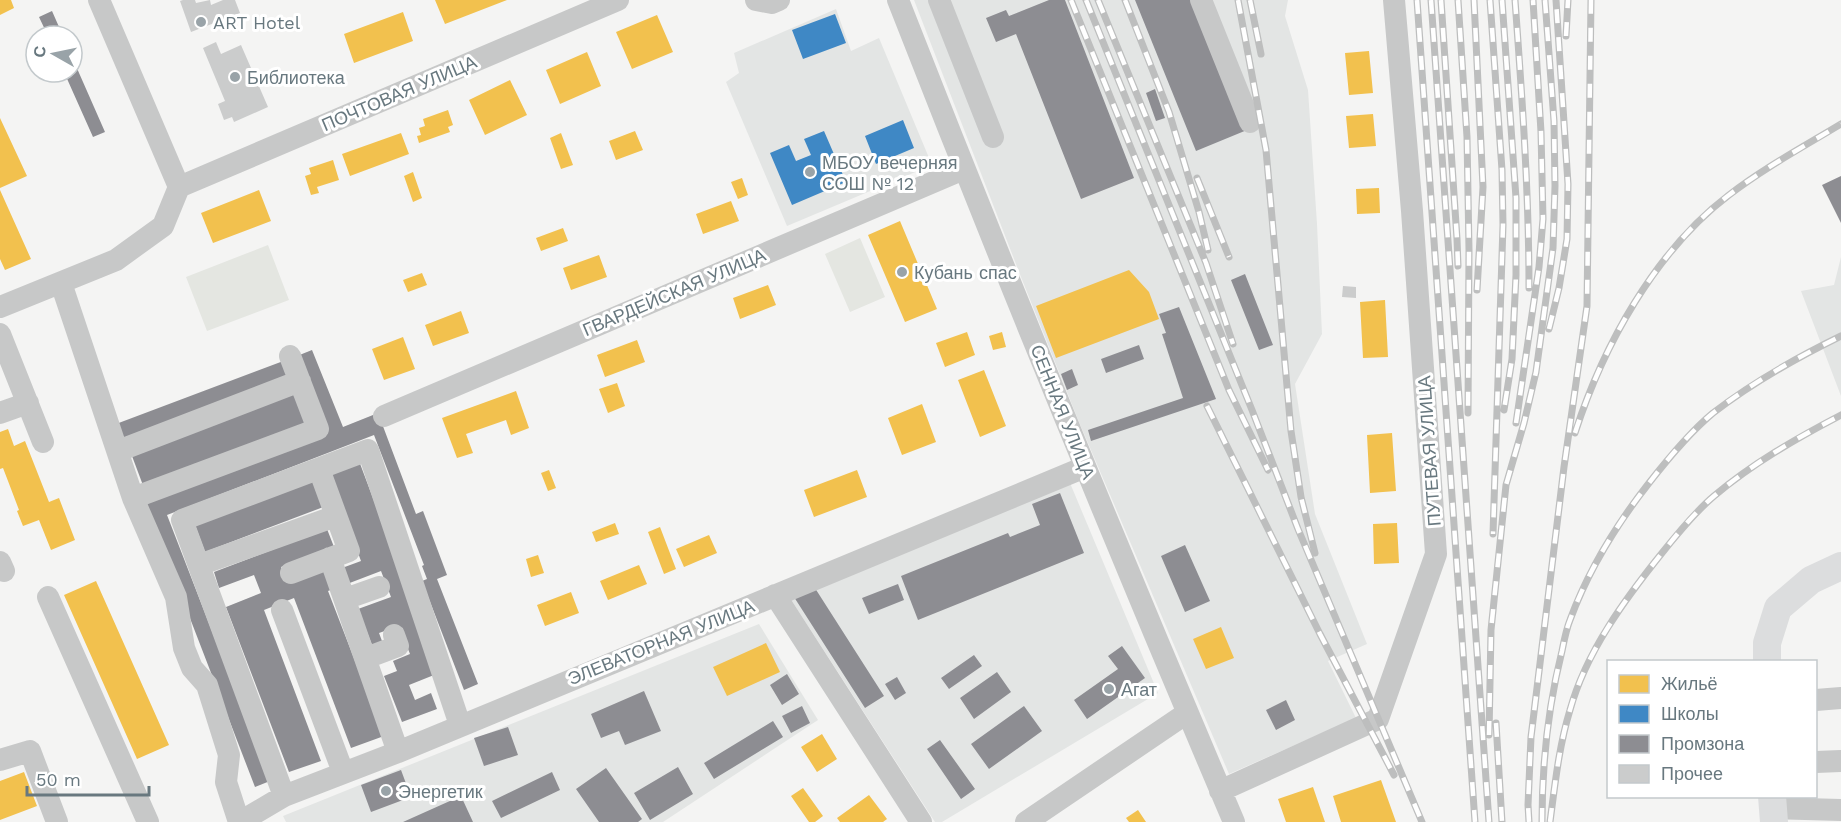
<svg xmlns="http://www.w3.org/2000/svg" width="1841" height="822" viewBox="0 0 1841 822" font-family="'Work Sans',sans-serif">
  <rect width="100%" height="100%" fill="#f4f4f3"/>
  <!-- built -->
  <path fill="#e3e5e4" d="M914 0H1288L1285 16 1308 90 1317 224 1322 334 1295 384 1315 514 1367 644 1328 661 1356 718 1229 774 1079 422 1021 277Z
    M836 9 851 51 879 38 932 165 787 226 726 82 739 73 734 53Z
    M1841 257V396L1801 291 1834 285Z
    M1070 483 1158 693 942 822H935L788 595Z
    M759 624 818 720 663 822H286L283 816Z"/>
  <!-- green -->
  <path fill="#e4e6e1" d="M860 238 885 297 850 312 825 254Z
    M268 245 289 300 207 331 186 277Z"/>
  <!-- homes -->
  <path fill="#f2c14e" d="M0 0H11L14 8 0 15Z
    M435 0H507L445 24Z
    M403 12 413 41 354 63 344 34Z
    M657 15 673 52 632 69 616 32Z
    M1369 51 1373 93 1349 95 1345 53Z
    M587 52 601 86 560 104 546 70Z
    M510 80 527 115 485 135 469 100Z
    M448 110 453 125 448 127 450 132 419 143 417 136 421 135 419 128 425 126 423 119Z
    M1373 114 1376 146 1349 148 1346 116Z
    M0 118 27 176 0 188Z
    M635 131 643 150 616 160 609 141Z
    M401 133 409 154 350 176 342 154Z
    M561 133 573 165 561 169 550 138Z
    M333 160 339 180 317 187 319 193 311 195 305 176 311 174 309 168Z
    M413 172 422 198 413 202 404 176Z
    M742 178 748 195 738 199 731 182Z
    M1379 188 1380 213 1357 214 1356 189Z
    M0 190 31 259 5 270 0 259Z
    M259 190 271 221 213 243 201 213Z
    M731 201 739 221 703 234 696 214Z
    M900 221 937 309 905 322 868 235Z
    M563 228 568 241 541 251 536 238Z
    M599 255 607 277 571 290 563 268Z
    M1129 270 1149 292 1159 319 1056 358 1036 306Z
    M422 273 427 285 408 292 403 280Z
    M768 285 776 305 740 319 733 298Z
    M1385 300 1388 357 1363 358 1360 302Z
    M461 311 469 333 433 346 425 325Z
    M967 332 975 355 945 367 936 343Z
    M1002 332 1006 347 993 350 989 336Z
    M403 337 415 369 384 380 372 349Z
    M637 340 645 362 605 377 597 355Z
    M984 370 1006 426 980 437 958 380Z
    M617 383 625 406 608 413 599 389Z
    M516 391 529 428 511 435 506 420 466 434 473 453 457 458 442 418Z
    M922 404 936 442 902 455 888 418Z
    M8 429 14 446 25 441 49 502 59 498 75 540 51 550 39 520 23 526 17 511 19 510 8 481 3 468 0 469V432Z
    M1392 433 1396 491 1370 493 1367 435Z
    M549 470 556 488 548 491 541 473Z
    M857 470 867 497 814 517 804 490Z
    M615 523 619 534 596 542 592 532Z
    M1397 523 1399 563 1374 564 1373 524Z
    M660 527 676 569 664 574 648 532Z
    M709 535 717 553 684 567 676 549Z
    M538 555 544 573 531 577 526 559Z
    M639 565 647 584 608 600 600 581Z
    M96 581 169 745 137 759 64 595Z
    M571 592 579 613 545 626 537 605Z
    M1221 627 1234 658 1206 669 1193 639Z
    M766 643 780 672 727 696 713 667Z
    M822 734 837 759 817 772 801 747Z
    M24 772 37 806 0 820V781Z
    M1381 780 1396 822H1341L1333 796Z
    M1313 787 1325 822H1286L1278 799Z
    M803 788 823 816 815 822H809L791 796Z
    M869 795 887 819 883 822H840L837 818Z
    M1138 810 1146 822H1129L1126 818Z"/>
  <!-- schools -->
  <path fill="#3f88c5" d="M835 14 846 43 803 59 792 30Z
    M903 120 914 148 876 164 865 136Z
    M824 131 846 182 792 205 770 153 789 145 796 161 811 155 804 139Z"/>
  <!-- industry -->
  <path fill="#8d8d92" d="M1049 0H1065L1134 178 1081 199 1016 34 996 42 986 18 1006 10 1009 16Z
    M1135 0H1193L1247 130 1196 151Z
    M52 11 63 36H48L39 17Z
    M72 57 105 132 93 137 64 72H72Z
    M1155 89 1165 118 1156 121 1146 93Z
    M1841 176V223L1822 185Z
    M1245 274 1273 345 1259 350 1231 280Z
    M1179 307 1216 399 1091 441 1088 430 1183 398 1162 334 1166 333 1159 314Z
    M1139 345 1144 359 1106 373 1101 359Z
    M312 350 343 427 378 413 416 514 423 511 447 575 437 579 478 684 464 690 422 581 427 579 422 566 424 565 374 435 167 515 270 781 255 787 146 504 327 433 297 356Z
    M286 360 292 377 123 441 116 424Z
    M1072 369 1078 385 1067 390 1061 374Z
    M296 392 308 424 144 488 132 456Z
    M359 461 439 673 409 685 415 700 431 693 437 709 402 722 384 676 397 671 393 661 410 654 399 626 379 633 382 641 372 645 358 609 391 597 381 571 347 584 342 568 361 561 329 473Z
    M316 479 326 506 205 552 195 525Z
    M1060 493 1084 553 918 620 901 576 1008 533 1010 537 1040 525 1032 504Z
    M327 529 334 547 281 567 287 583 325 568 333 589 328 591 384 736 351 748 294 598 264 610 321 761 289 772 226 607 261 593 254 575 219 588 214 572Z
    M1185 545 1210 601 1185 612 1161 556Z
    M898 584 904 600 869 614 862 598Z
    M813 585 884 696 865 708 794 597Z
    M1122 646 1145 678 1087 719 1074 700 1118 669 1108 656Z
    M974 655 982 666 949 689 941 678Z
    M997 672 1011 692 974 719 960 698Z
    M787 674 799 694 782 705 770 685Z
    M897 677 906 693 895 700 885 684Z
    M644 691 661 731 625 745 619 731 601 738 591 714Z
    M1286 700 1295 720 1276 730 1266 710Z
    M802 706 810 723 791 733 782 716Z
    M1024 706 1042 731 989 769 971 744Z
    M773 721 783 737 714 779 704 763Z
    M508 727 518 755 484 766 474 738Z
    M940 740 975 789 961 799 927 749Z
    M678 767 693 794 650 820 634 793Z
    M606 768 642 819 638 822H599L576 789Z
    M401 770 411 797 371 812 361 785Z
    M552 772 560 790 501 818 492 801Z
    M461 796 473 822H403Z"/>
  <!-- building -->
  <path fill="#cbcccc" d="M183 0H195L196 3 210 0 211 5 223 0H235L240 13 191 32 180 1Z
    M216 42 221 54 241 45 268 107 234 122 232 117 224 120 218 104 225 101 203 48Z
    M1343 286 1356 287V298L1342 297Z"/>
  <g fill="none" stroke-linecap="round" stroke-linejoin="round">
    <!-- minor -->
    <path stroke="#c7c8c8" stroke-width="22" d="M99 0 179 187
      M756 0 772 3 779 0
      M898 0C1006 276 1118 550 1234 822
      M939 0 993 137
      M1201 0 1250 122
      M179 187 618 0
      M61 283 133 498 318 429 290 356
      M0 307 116 260 163 226 179 187
      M0 334 43 442
      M0 413 28 403
      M384 416 964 169
      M118 451 300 381
      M133 498 176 597 184 648 192 668 207 685 229 755 226 782 239 822
      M330 558 398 752
      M0 562 4 571
      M199 565 336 516
      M291 573 349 551 319 469
      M775 595 921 822
      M48 597 148 822
      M345 599 379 587
      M282 610 343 772
      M366 658 398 646 394 635
      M1816 700 1841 698
      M0 760 30 751 57 822
      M1816 762 1841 761
      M1220 791 1378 719 1436 554 1412 211 1394 0
      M284 796 182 520 368 450 460 725
      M1773 808 1841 810
      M240 822 284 796 398 752 1085 467
      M1026 822 1187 713"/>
    <!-- major -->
    <path stroke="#dcddde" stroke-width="28" d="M1767 662V643L1778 608 1811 580 1841 566
      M1772 796 1774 822"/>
    <!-- rail casing -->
    <g stroke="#bdbebe" stroke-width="7">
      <path id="rail" d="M1071 0 1229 390 1268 470
        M1086 0 1252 410 1298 529 1422 822
        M1098 0 1206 263 1233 344
        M1125 0 1169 112 1199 212 1208 250
        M1238 0 1266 150 1291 431 1301 497 1315 553
        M1250 0 1261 54
        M1417 0 1475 822
        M1431 0 1489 822
        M1441 0 1457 239 1458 266
        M1458 0 1467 137 1469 250 1468 413
        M1474 0 1483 187 1477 290
        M1490 0 1502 170 1503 225 1493 534
        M1502 0 1516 198V275L1512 359 1504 410
        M1515 0C1522 96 1529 192 1529 288
        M1566 36 1568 0
        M1197 178 1229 257
        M1549 329 1559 288 1567 239 1568 184 1556 0
        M1207 406 1320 634 1394 775
        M1516 423 1539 267 1543 219 1541 132 1533 0
        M1575 433C1603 346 1655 251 1729 195 1764 168 1803 147 1841 124
        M1496 723 1502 822
        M1489 735 1491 630 1506 485 1524 423 1536 372 1553 248 1555 186 1554 121 1545 0
        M1529 822 1528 805 1531 737 1564 467 1587 306 1591 0
        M1542 822C1542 765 1548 707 1562 651 1564 641 1566 630 1570 620 1588 571 1616 525 1649 483 1667 460 1690 432 1713 413 1753 382 1796 358 1841 336
        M1550 822C1555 784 1559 746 1570 710 1586 652 1625 599 1662 553 1678 533 1695 512 1714 496 1753 463 1797 438 1841 415"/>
    </g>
    <!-- rail -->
    <use href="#rail" stroke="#fff" stroke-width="4.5" stroke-dasharray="14" stroke-linecap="butt"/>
  </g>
  <!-- markers -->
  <g fill="#99a3a8" stroke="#fff" stroke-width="2">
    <circle cx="201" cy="22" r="6"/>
    <circle cx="235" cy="77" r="6"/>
    <circle cx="810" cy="172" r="6"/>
    <circle cx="902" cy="272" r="6"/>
    <circle cx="1109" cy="689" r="6"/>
    <circle cx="386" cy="791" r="6"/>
  </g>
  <g text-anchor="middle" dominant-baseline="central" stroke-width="6" stroke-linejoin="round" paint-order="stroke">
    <!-- poi labels -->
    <g font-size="18" fill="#68787f" stroke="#fff" text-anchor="start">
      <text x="213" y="22">ART Hotel</text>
      <text x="247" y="77">Библиотека</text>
      <text x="822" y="162">МБОУ вечерняя<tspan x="822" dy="21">СОШ № 12</tspan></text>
      <text x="914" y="272">Кубань спас</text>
      <text x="1121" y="689">Агат</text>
      <text x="398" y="791">Энергетик</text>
    </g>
    <!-- street labels -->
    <g font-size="18" fill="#68787f" stroke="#fff">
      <text transform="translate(399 93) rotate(-23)">ПОЧТОВАЯ УЛИЦА</text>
      <text transform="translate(674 292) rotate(-23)">ГВАРДЕЙСКАЯ УЛИЦА</text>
      <text transform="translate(1063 412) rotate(68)">СЕННАЯ УЛИЦА</text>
      <text transform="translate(1429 451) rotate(-94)">ПУТЕВАЯ УЛИЦА</text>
      <text transform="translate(661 642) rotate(-22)">ЭЛЕВАТОРНАЯ УЛИЦА</text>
    </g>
  </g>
  <!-- legend -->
  <rect x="1607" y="660" width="210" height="138" fill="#ffffff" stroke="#c3c9cc" stroke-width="1.5"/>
  <rect x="1619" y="675" width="30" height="18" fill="#f2c14e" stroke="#c3c9cc" stroke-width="1.5"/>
  <text x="1661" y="690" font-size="18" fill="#68787f">Жильё</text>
  <rect x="1619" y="705" width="30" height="18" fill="#3f88c5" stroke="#c3c9cc" stroke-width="1.5"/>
  <text x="1661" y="720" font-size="18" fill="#68787f">Школы</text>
  <rect x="1619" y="735" width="30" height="18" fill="#8d8d92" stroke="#c3c9cc" stroke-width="1.5"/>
  <text x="1661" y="750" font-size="18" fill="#68787f">Промзона</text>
  <rect x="1619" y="765" width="30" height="18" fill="#cbcccc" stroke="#c3c9cc" stroke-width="1.5"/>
  <text x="1661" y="780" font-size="18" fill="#68787f">Прочее</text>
  <!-- north arrow -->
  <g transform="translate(54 54) rotate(279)"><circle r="28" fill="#ffffff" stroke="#c3c9cc" stroke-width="1.5"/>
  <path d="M0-4.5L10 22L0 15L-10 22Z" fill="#99a3a8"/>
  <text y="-9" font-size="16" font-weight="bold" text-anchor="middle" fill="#68787f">С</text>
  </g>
  <!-- scale -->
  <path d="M27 786v9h122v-9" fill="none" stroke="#68787f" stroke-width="3"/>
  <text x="36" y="786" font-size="18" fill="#68787f" stroke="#ffffff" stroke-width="4.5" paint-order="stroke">50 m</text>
</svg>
